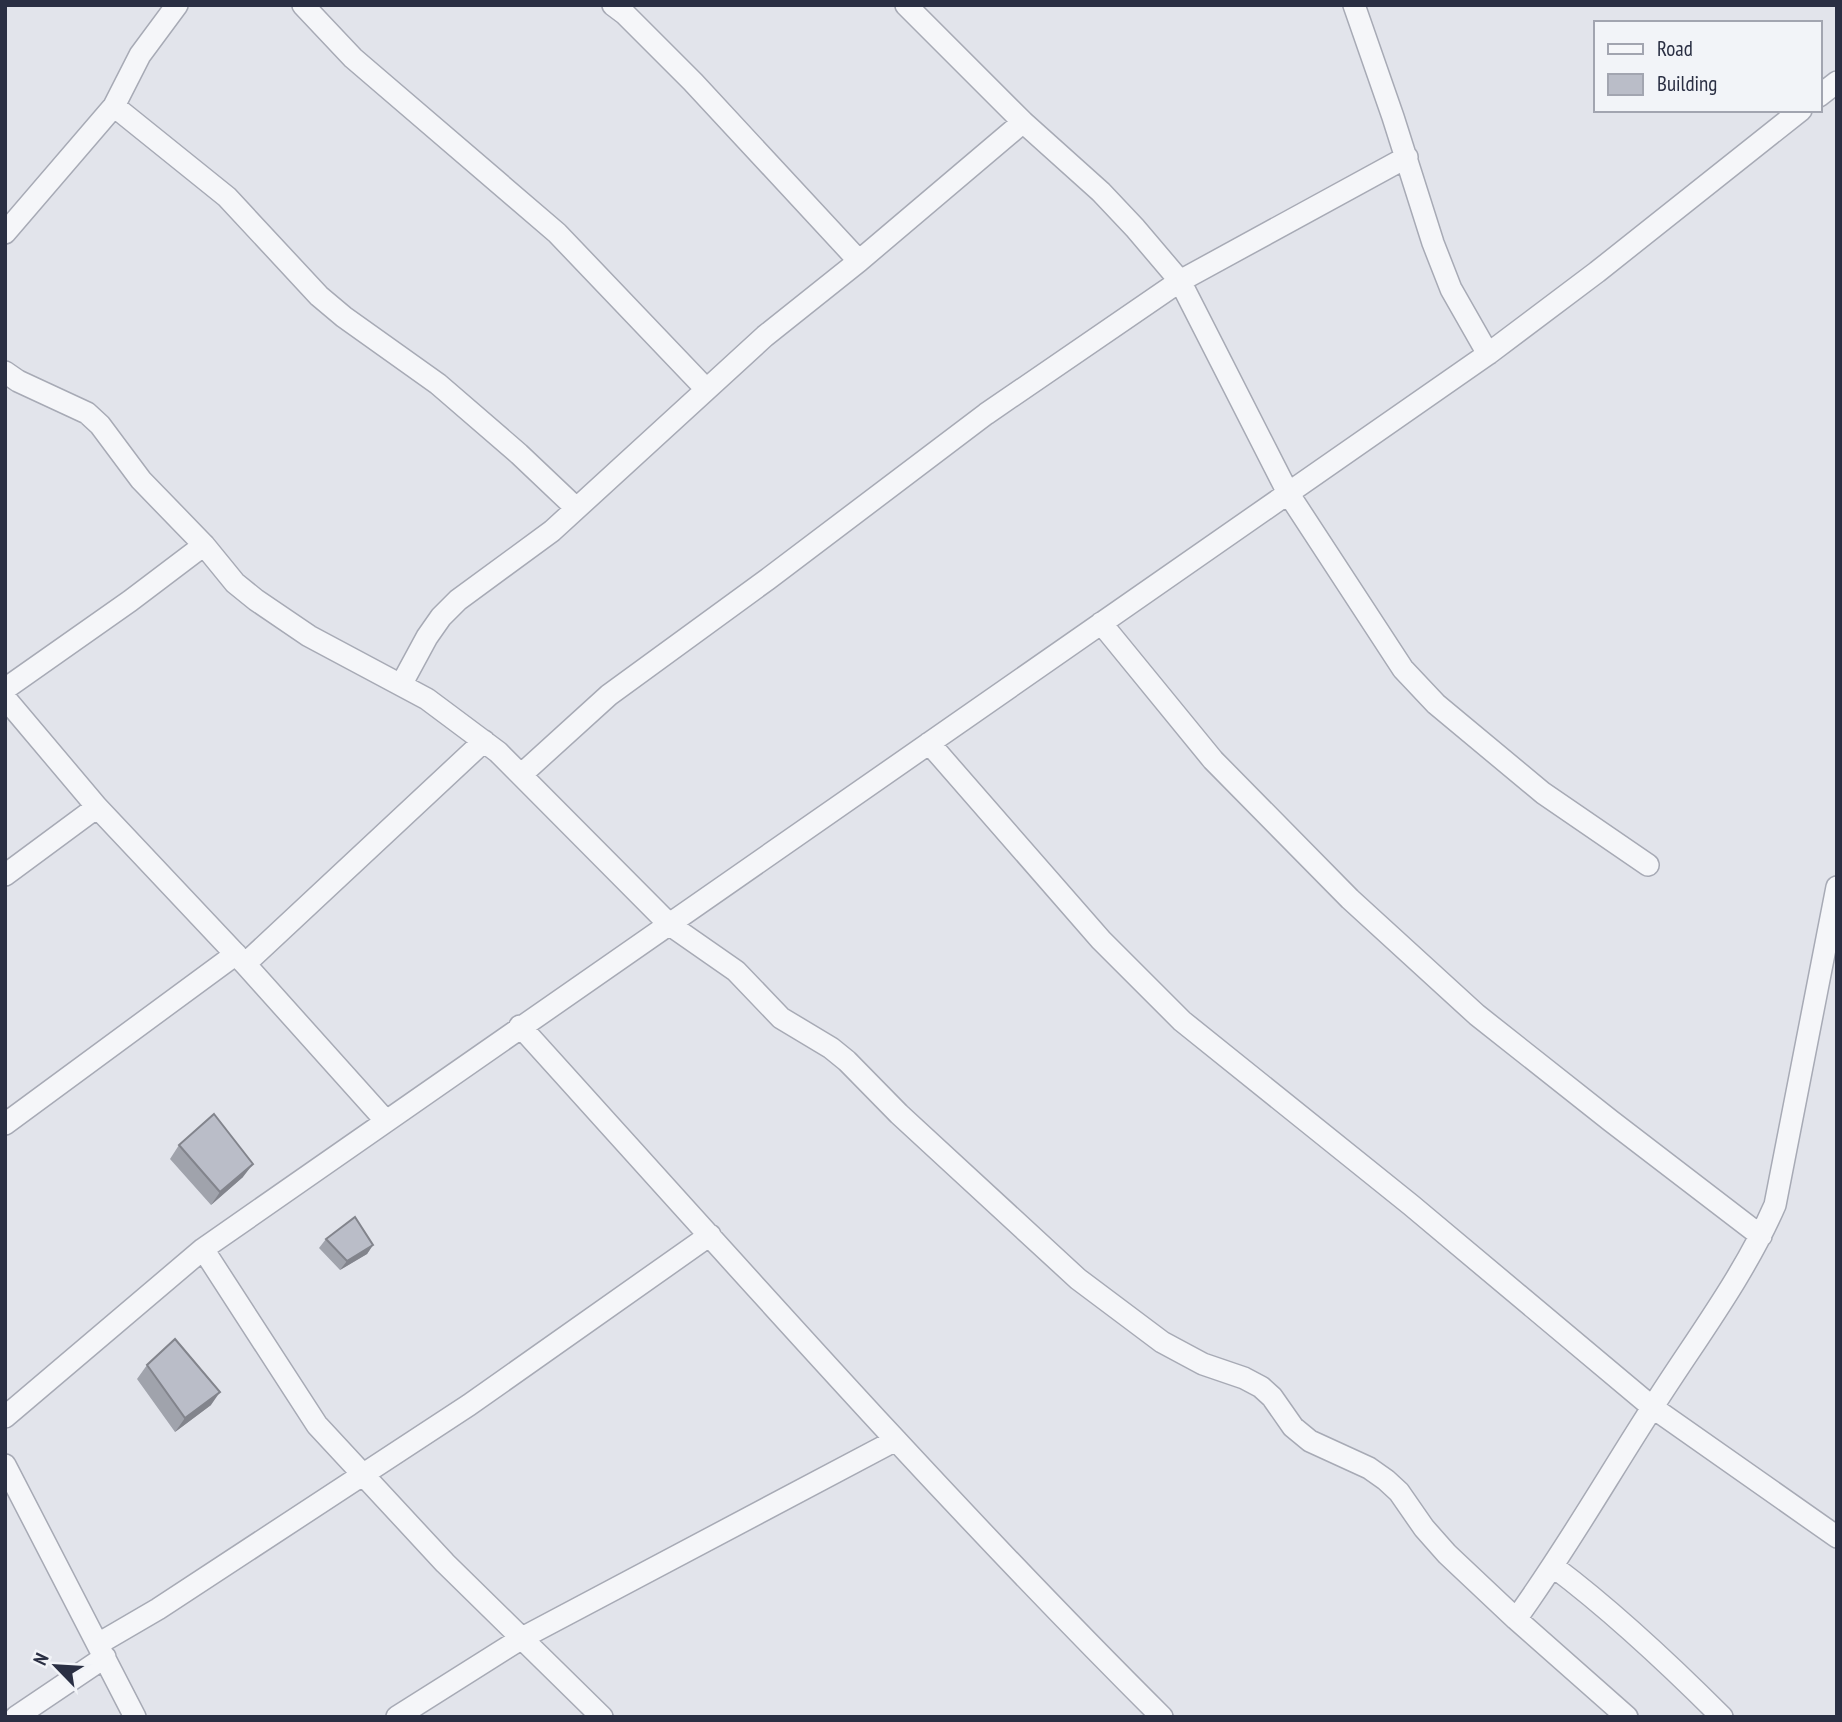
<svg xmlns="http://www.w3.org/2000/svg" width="1842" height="1722" viewBox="0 0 1842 1722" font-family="'PT Sans Narrow',sans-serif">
  <rect width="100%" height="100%" fill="#e2e4eb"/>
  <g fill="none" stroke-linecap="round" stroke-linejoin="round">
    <!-- minor casing -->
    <g stroke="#a7aab5" stroke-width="24">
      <path id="minor" d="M303 5 353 58 557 233 706 389
        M613 5 625 14 693 82 859 261
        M906 5 1023 122 1101 192 1135 228 1180 281 1288 493 1403 669 1436 704 1543 793 1648 865
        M1354 5 1393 117 1433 243 1451 289 1488 354
        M1819 96 1837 82
        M114 106 227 197 319 296 344 317 438 384 519 454 576 508
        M5 233 114 106 140 55 177 5
        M5 372 18 381 87 413 100 425 141 480 204 545 235 583 256 600 309 636 427 699 498 752 670 925 736 971 781 1018 831 1048 847 1061 899 1114 1078 1279 1162 1342 1203 1364 1244 1378 1261 1387 1272 1397 1293 1427 1310 1441 1369 1468 1386 1480 1399 1492 1424 1528 1447 1554 1516 1619 1627 1717
        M1101 623 1213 760 1350 899 1477 1015 1611 1121 1761 1236
        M401 685 427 637 441 617 458 600 552 531 765 336 859 261 1023 122
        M5 689 130 601 204 545
        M5 698 97 807 245 964 385 1120
        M929 743 1101 940 1182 1021 1411 1205 1652 1407 1837 1537
        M522 774 609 695 768 579 986 414 1180 281 1407 157
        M5 875 97 807
        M245 964 484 741
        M520 1026C731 1259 939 1495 1162 1717
        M5 1124 236 954
        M203 1249 317 1425 445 1563 602 1717
        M5 1417 203 1249 1488 354 1597 272 1801 110
        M5 1465 135 1717
        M1554 1567C1614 1612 1669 1664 1722 1717
        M1516 1619C1566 1550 1608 1476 1654 1405 1696 1339 1744 1276 1775 1205L1837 887
        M98 1644 158 1609 469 1405 710 1235
        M16 1717 105 1657
        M397 1717 522 1638 896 1440"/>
    </g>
    <!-- minor -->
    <use href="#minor" stroke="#f5f6f9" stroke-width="21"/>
  </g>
  <!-- wall -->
  <path fill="#a0a3ac" d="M179 1145 243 1177 211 1205 170 1159Z
    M326 1239 373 1245 367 1254 340 1270 319 1248Z
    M147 1365 211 1405 175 1432 137 1379Z"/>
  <!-- shaded-wall -->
  <path fill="#82848c" d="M253 1164 243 1177 211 1205 220 1192Z
    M373 1245 367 1254 340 1270 347 1261Z
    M220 1392 211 1405 175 1432 185 1418Z"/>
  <!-- building -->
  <path fill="#babdc8" stroke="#82848c" stroke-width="2" d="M214 1114 253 1164 220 1192 179 1145Z
    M355 1217 373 1245 347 1261 326 1239Z
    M175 1339 220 1392 185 1418 147 1365Z"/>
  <!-- border -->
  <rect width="1842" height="1722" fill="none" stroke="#2a2f43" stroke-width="14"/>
  <!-- legend -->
  <rect x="1594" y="21" width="228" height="91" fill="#f2f4f8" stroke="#a2a5b0" stroke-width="2"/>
  <rect x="1608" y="44" width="35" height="10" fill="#f5f6f9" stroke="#a2a5b0" stroke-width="2"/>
  <text x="1657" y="56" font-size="21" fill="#2a2f43">Road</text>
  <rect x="1608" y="74" width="35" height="21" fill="#babdc8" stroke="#a2a5b0" stroke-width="2"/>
  <text x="1657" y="91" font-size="21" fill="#2a2f43">Building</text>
  <!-- north arrow -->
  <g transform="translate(56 1666) rotate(295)" stroke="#f2f4f8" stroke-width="5" paint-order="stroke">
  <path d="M0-5L12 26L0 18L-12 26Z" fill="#2a2f43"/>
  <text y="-10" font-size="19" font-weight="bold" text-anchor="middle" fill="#2a2f43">N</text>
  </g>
</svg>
